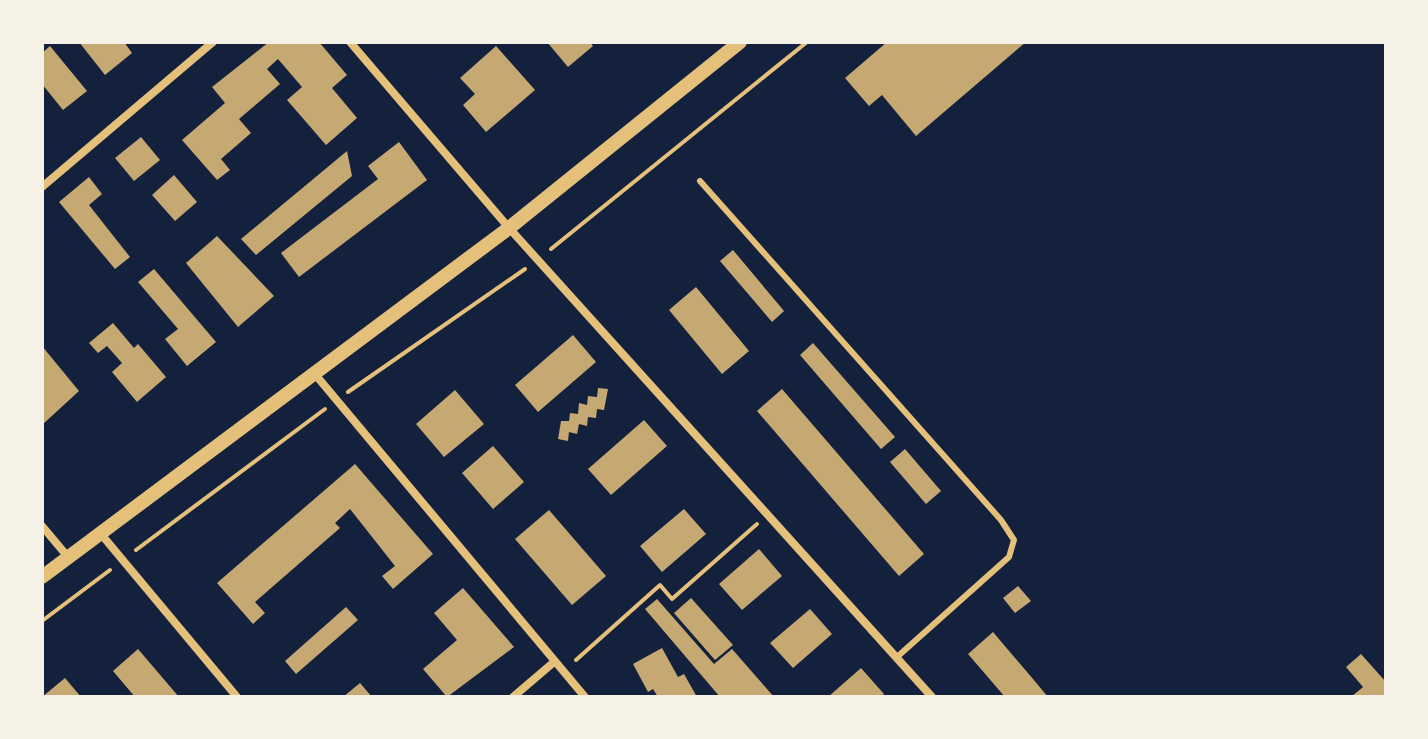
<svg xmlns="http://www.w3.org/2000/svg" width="1428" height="739" viewBox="0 0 1428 739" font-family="'Playfair Display',serif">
  <rect width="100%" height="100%" fill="#14213d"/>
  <!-- building -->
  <path fill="#c6a872" d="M79 42H124L132 53 105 75Z
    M269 42H319L347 75 332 88 357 118 326 145 287 100 302 87 278 59 267 69 280 84 239 119 251 133 221 159 230 170 217 180 182 140 225 103 212 87Z
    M547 42H590L593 46 568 67Z
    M887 42H1026L916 136 882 95 869 106 845 78Z
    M50 46 87 91 63 110 42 84V53Z
    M496 46 535 90 486 132 463 105 475 94 460 78Z
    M141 137 160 160 134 181 115 158Z
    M399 142 427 180 299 277 281 253 378 179 368 166Z
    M347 151 352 176 256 255 241 239Z
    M174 175 197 202 175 221 152 195Z
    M89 177 102 194 89 205 130 257 115 269 59 202Z
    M217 236 274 296 238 327 186 263Z
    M733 250 784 311 772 322 720 261Z
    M154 269 216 342 187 366 165 339 178 329 138 282Z
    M696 287 749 351 722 374 669 310Z
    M113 323 134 348 138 344 166 377 137 402 112 372 122 363 107 346 98 353 89 343Z
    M573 335 596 362 538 412 515 385Z
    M813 343 895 437 881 449 800 355Z
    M42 346 79 391 42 425Z
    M598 388 608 389 604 410 597 409 596 418 588 417 587 426 579 424 577 434 569 432 568 441 558 439 561 421H569L570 413 578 414 579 403 587 405 588 396 597 397Z
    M782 389 924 554 899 576 757 411Z
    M455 390 484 424 444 457 416 424Z
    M644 420 667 446 611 495 588 469Z
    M493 446 524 482 493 509 462 473Z
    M905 449 941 491 926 504 890 462Z
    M355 464 433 554 393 589 382 576 395 566 350 509 335 523 340 528 255 602 265 613 253 624 217 583Z
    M684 509 706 534 662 572 640 546Z
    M549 510 606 576 572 605 515 539Z
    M759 549 782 576 742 610 719 584Z
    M1018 586 1031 601 1015 613 1003 598Z
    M463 588 514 647 447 697 423 669 457 640 434 613Z
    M691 598 733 645 715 660 674 613Z
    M657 599 714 664 732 649 774 697H720L645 609Z
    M346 607 358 620 296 674 285 661Z
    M810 609 832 634 793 668 770 643Z
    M993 632 1033 679 1048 697H1005L968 654Z
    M662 648 678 677 684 674 697 697H658L653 689 648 692 633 664Z
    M138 649 179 697H135L113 671Z
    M1361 654 1386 682V697H1351L1363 687 1346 667Z
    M861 668 884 694 880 697H828Z
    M65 678 81 697H42Z
    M360 683 372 697H343Z"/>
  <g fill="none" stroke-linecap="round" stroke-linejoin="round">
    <!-- path -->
    <path stroke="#e5c07b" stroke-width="4" d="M551 249 807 42
      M348 392 525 269
      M136 550 325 409
      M42 621 110 570
      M576 660 660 585 672 599 757 524"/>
    <!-- service -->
    <path stroke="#e5c07b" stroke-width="6" d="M700 181 1001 520 1014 540 1009 557 897 657"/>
    <!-- minor -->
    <path stroke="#e5c07b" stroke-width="8" d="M350 42 509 228 932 697
      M42 187 213 42
      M314 373 585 697
      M42 526 68 557
      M101 534 237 697
      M513 697 554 662"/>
    <!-- tertiary -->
    <path stroke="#e5c07b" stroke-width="14" d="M42 577 509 228 740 42"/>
  </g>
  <!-- border -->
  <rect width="1428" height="739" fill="none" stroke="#f6f1e7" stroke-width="88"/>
</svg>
